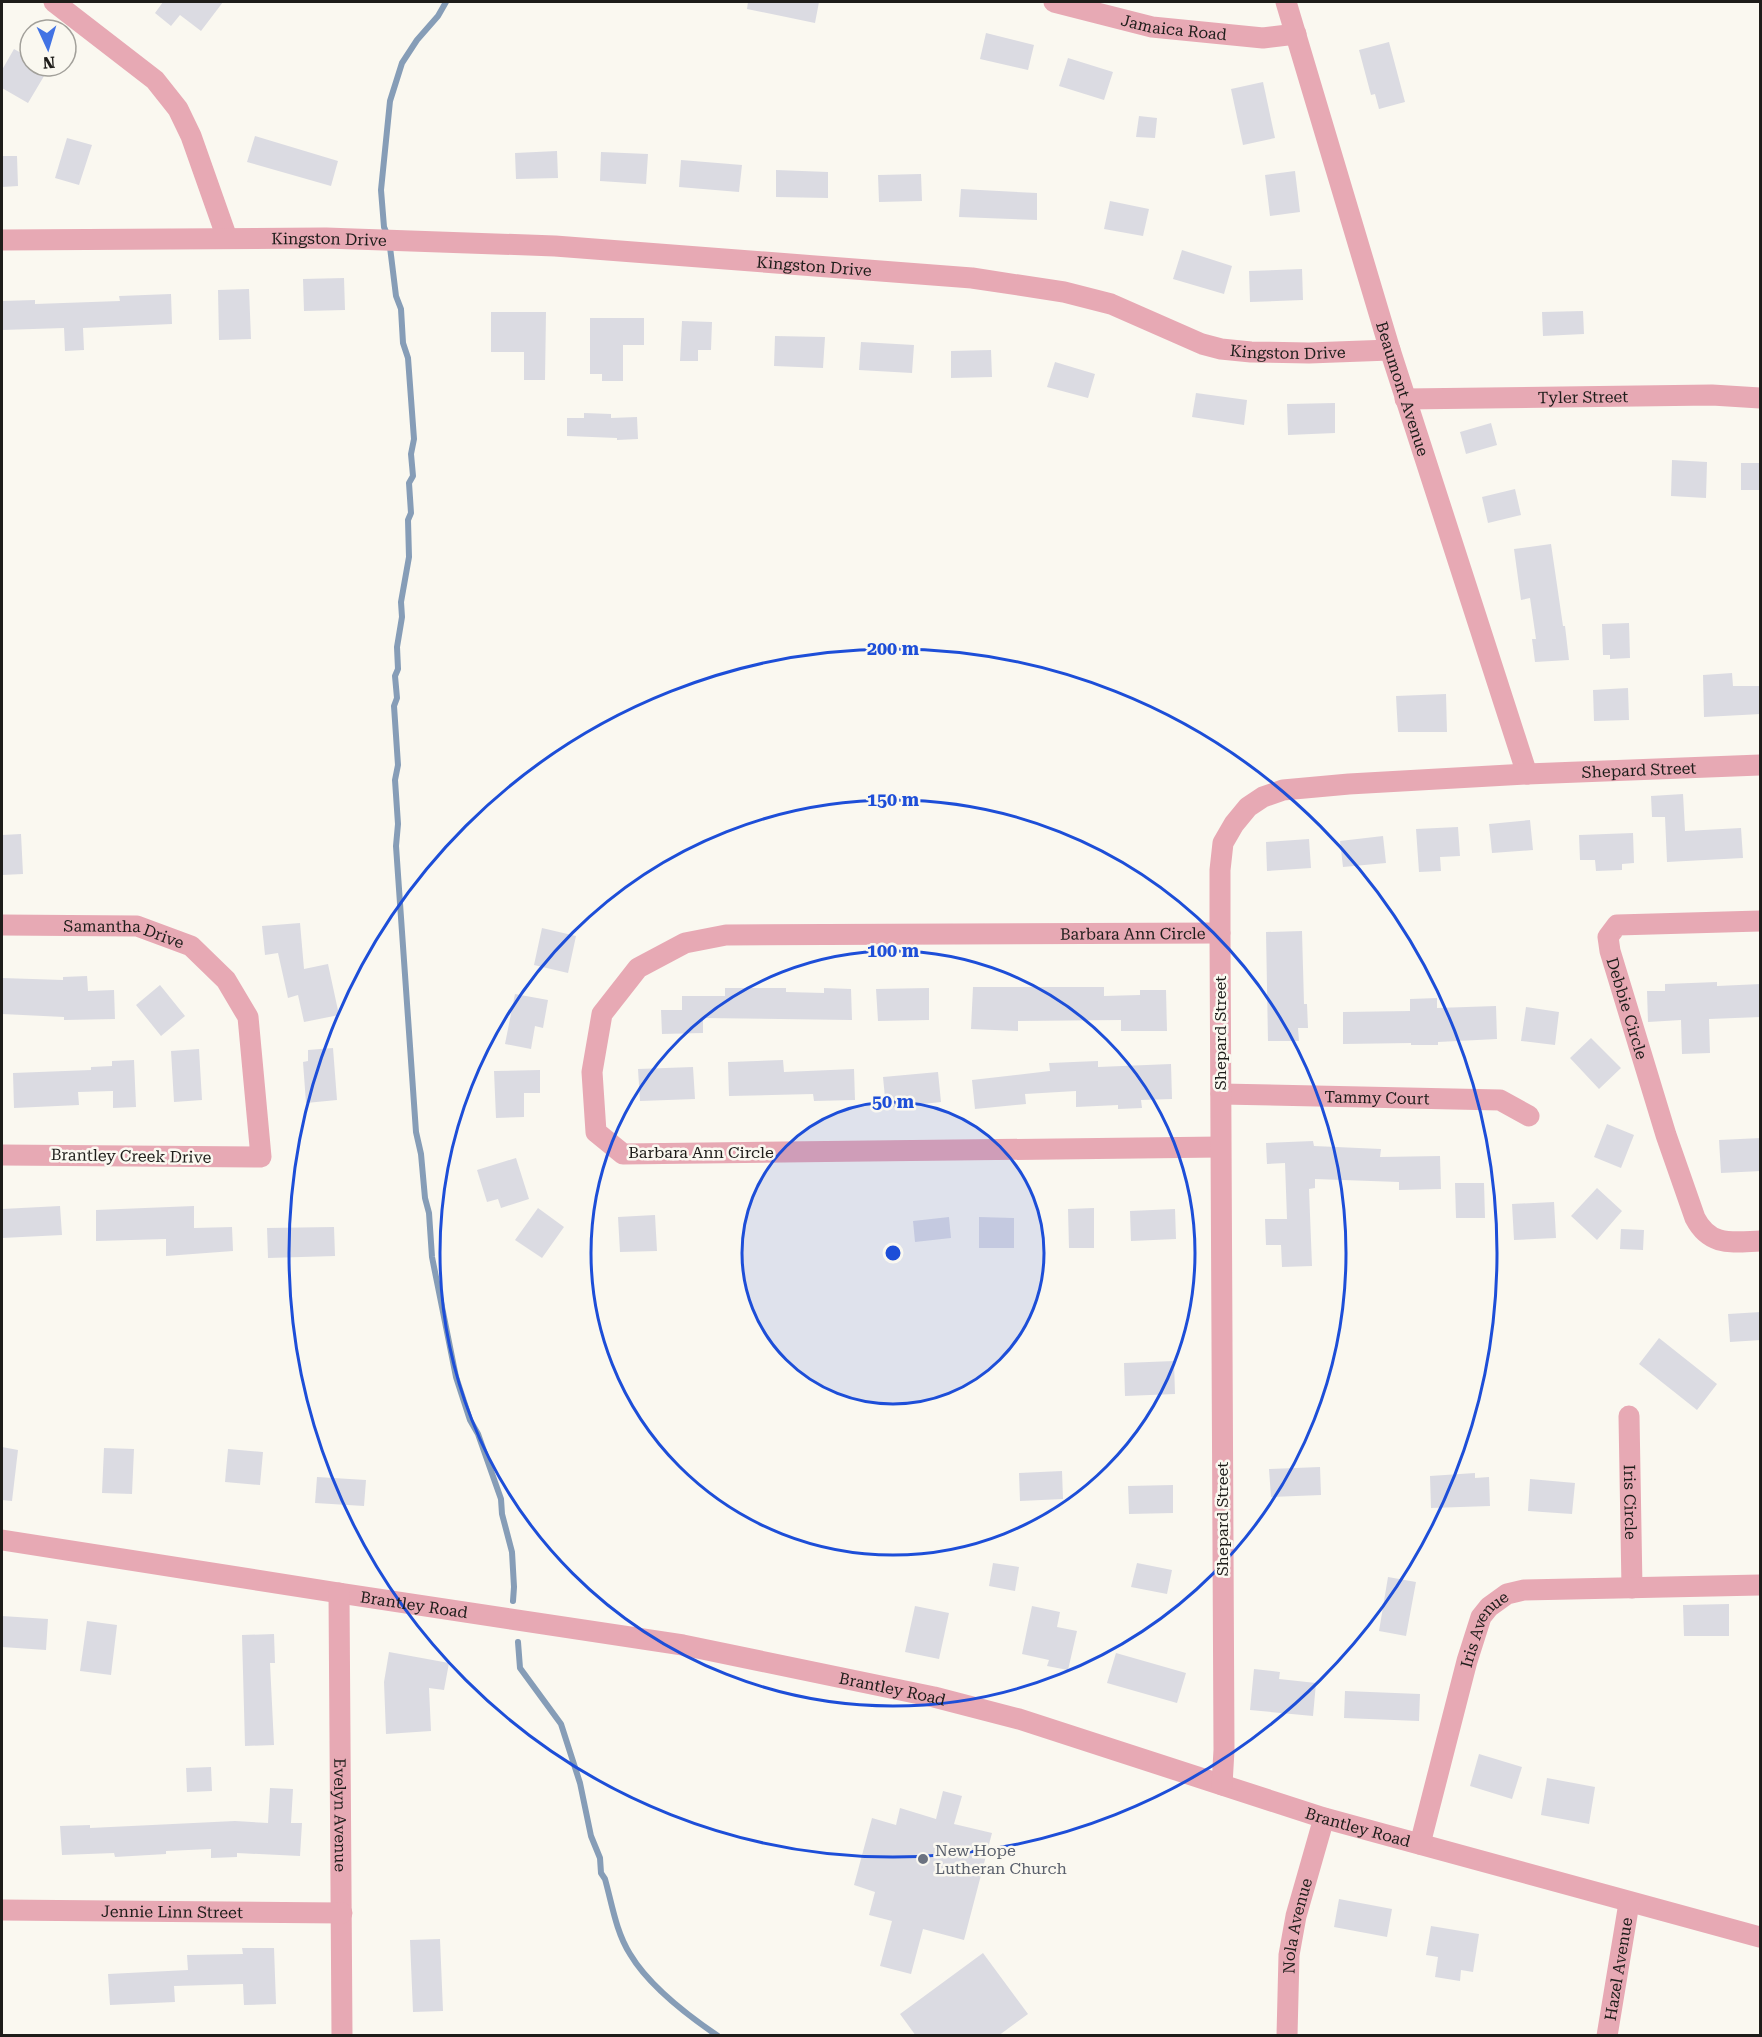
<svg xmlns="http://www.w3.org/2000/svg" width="1762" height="2037" viewBox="0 0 1762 2037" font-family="'Roboto Serif',serif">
  <rect width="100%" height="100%" fill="#faf8f0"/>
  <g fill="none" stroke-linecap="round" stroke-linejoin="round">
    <!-- stream -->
    <path stroke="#869db7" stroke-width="6" d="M446 2 438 16 417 40 402 63 390 101 381 190 384 227 389 239 396 296 401 309 403 343 408 358 414 439 411 454 413 476 409 483 411 513 408 520 409 557 401 602 402 617 397 647 398 669 395 676 397 698 394 706 398 765 395 780 398 824 396 846 416 1132 421 1154 425 1198 429 1213 432 1257 456 1377 470 1420 478 1434 501 1499 502 1514 512 1552 514 1587 513 1601
      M518 1642 520 1668 561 1724 580 1783 591 1836 600 1858 601 1873 605 1879C612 1904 616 1932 630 1954 649 1986 687 2015 718 2036"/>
  </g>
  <!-- building -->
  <path fill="#dbdbe2" d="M163 2H223L201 31 180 15 171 26 155 13Z
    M748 2H819L815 23 747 9Z
    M986 33 1034 45 1028 70 980 59Z
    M1389 42 1405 102 1379 109 1375 94 1371 95 1359 50Z
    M14 49 30 58V66H50L28 103 2 88V70Z
    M1068 58 1113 72 1104 100 1059 86Z
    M1263 82 1275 138 1243 145 1231 89Z
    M1139 116 1157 118 1155 138 1136 137Z
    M255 136 338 161 331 186 247 162Z
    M67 138 92 145 79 185 55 178Z
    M557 151 558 178 516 179 515 153Z
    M601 152 648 154 646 184 600 181Z
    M2 156H17L18 186 2 187Z
    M681 160 742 165 739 192 679 187Z
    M776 170 828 172V198L776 197Z
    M1295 171 1300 212 1270 216 1265 175Z
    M921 174 922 201 879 202 878 175Z
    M961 189 1037 193V220L959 217Z
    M1110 201 1149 209 1143 236 1104 229Z
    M1182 250 1232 266 1224 294 1173 279Z
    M1302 269 1303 300 1250 302 1249 271Z
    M344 278 345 310 304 311 303 279Z
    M249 289 251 339 219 340 218 290Z
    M171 294 172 324 83 328 84 350 65 351 64 328 2 330V301L35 300V304L120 301 119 296Z
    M1583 311 1584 334 1543 336 1542 312Z
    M491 312H546L545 380H524V352H491Z
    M590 318H644V345H623V381H602V374H590Z
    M682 321 712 322 711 350H698V361H680Z
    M775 336 825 337 823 368 774 366Z
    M861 342 914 345 912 373 859 370Z
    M991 350 992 377 951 378V351Z
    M1055 362 1095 374 1088 398 1047 387Z
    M1196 393 1247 400 1244 425 1192 417Z
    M1335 403V433L1288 435 1287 404Z
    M584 413 611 414V418L637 417 638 439 617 440V438L567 436V418H584Z
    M1491 423 1497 445 1466 454 1460 432Z
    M1672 460 1707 462 1706 498 1671 496Z
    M1741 463H1761V490H1741Z
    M1515 489 1521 515 1488 523 1482 497Z
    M1551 544 1563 626H1565L1569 660 1535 662 1532 639H1536L1530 598 1521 600 1514 549Z
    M1629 623 1630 658 1610 659V655H1603L1602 624Z
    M1732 673 1733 686H1761V714L1704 717 1703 675Z
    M1628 688 1629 720 1594 721 1593 690Z
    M1446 694 1447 732H1398L1396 696Z
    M1683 794 1685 831 1741 828 1743 858 1667 862 1665 817H1652L1651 796Z
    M1530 820 1533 850 1492 853 1489 824Z
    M1458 827 1460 856 1440 857 1441 871 1419 872 1416 829Z
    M1633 833 1634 863 1622 864V870L1596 871 1595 860H1580L1579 835Z
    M21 834 23 874 2 875V835Z
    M1383 836 1386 863 1343 867 1340 841Z
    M1309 839 1311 868 1267 871 1266 842Z
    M300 923 304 969 328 964 339 1015 304 1022 298 995 288 998 278 953 265 955 262 926Z
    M542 928 576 936 568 973 534 965Z
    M1302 931 1304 1004H1307L1308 1028H1298L1299 1041H1268L1266 932Z
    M87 976 88 991 114 990 115 1019 64 1020V1017L2 1014V978L63 980V977Z
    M1717 982V986L1761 984V1017L1709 1019 1710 1053 1682 1054 1681 1020 1648 1022 1647 991H1665V984Z
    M160 985 185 1016 161 1036 136 1005Z
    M973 987H1104V996L1140 995V990H1166L1167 1031H1121V1020L1018 1021V1031L971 1029Z
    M725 988H786V992L824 993V988L851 989 852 1020 703 1018V1033L662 1034 661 1010H682V996H725Z
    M929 988V1020L878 1021 876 989Z
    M515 994 548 1000 543 1028 535 1026 531 1049 505 1044Z
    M1437 998V1008L1496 1006 1497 1039 1438 1042V1045H1411V1043L1343 1044V1012L1410 1011V999Z
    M1526 1007 1559 1012 1555 1045 1521 1041Z
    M1591 1038 1621 1068 1599 1089 1570 1058Z
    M333 1048 337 1100 306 1103 303 1062 308 1061V1050Z
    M199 1049 202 1100 174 1102 171 1051Z
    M134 1060 136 1107 113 1108V1091L78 1092 79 1105 14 1108 13 1073 91 1070V1067L112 1066V1061Z
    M783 1060 784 1072 854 1069 855 1100 814 1101 813 1094 729 1096 728 1062Z
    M1098 1061V1067L1171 1064 1172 1099 1141 1100 1142 1108 1118 1109V1105L1076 1107V1091L1025 1094 1026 1104 975 1109 972 1080 1050 1071 1049 1063Z
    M693 1067 695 1099 640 1101 638 1069Z
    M540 1070V1093H524V1117L496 1118 494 1071Z
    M938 1072 941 1102 886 1108 883 1077Z
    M1607 1124 1634 1135 1621 1168 1594 1157Z
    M1761 1138V1171L1721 1173 1719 1140Z
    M1313 1141 1314 1146 1381 1149 1380 1157 1440 1156 1441 1189 1399 1190V1182L1315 1179V1188L1309 1189 1312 1266 1282 1267 1281 1245H1266L1265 1219H1287L1285 1163 1267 1164 1266 1143Z
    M516 1158 529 1199 501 1208 498 1199 487 1202 477 1170Z
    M1455 1183H1484L1485 1218H1456Z
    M1597 1188 1622 1211 1597 1240 1571 1216Z
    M1554 1202 1556 1238 1514 1240 1512 1204Z
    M60 1206 62 1235 2 1238V1209Z
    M194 1206V1228L232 1227 233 1251 166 1256V1239L96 1241V1210Z
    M538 1208 564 1227 542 1258 515 1240Z
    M1094 1208V1248H1069L1068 1209Z
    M1175 1209 1176 1239 1131 1241 1130 1211Z
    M655 1215 657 1251 620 1252 618 1217Z
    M949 1217 951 1238 915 1242 913 1221Z
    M979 1217 1014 1218V1248H979Z
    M334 1227 335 1256 268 1258 267 1228Z
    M1621 1229 1644 1230 1643 1250 1620 1249Z
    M1761 1312V1340L1730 1342 1728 1314Z
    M1659 1338 1717 1384 1697 1410 1639 1364Z
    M1174 1361 1175 1394 1125 1396 1124 1363Z
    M2 1447 18 1450 12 1501 2 1500Z
    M104 1448 134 1449 132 1494 102 1493Z
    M228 1449 263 1452 260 1485 225 1482Z
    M1320 1467 1321 1495 1271 1497 1269 1469Z
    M1062 1471 1063 1499 1020 1501 1019 1473Z
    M1475 1473V1478L1489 1477 1490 1506 1431 1508 1430 1476Z
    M317 1477 366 1480 364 1506 315 1503Z
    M1530 1479 1575 1483 1572 1514 1528 1511Z
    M1173 1485V1513L1129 1514 1128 1486Z
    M993 1563 1019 1567 1015 1591 989 1586Z
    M1137 1563 1172 1570 1167 1594 1131 1587Z
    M1388 1577 1416 1582 1406 1636 1379 1631Z
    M1729 1604V1636H1684L1683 1605Z
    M915 1606 949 1613 939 1659 905 1652Z
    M1032 1606 1060 1612 1057 1627 1077 1631 1068 1670 1047 1666 1049 1660 1022 1654Z
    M2 1616 48 1619 46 1650 2 1647Z
    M87 1621 117 1625 111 1675 80 1671Z
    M274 1634 275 1663H270L274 1745 245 1746 242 1635Z
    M389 1652 449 1663 444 1690 429 1688 431 1731 386 1734 384 1682Z
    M1116 1653 1186 1673 1177 1703 1107 1683Z
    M1254 1669 1280 1672 1279 1679 1316 1683 1313 1716 1250 1710Z
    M1345 1691 1420 1694 1419 1721 1344 1718Z
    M1479 1754 1522 1767 1512 1799 1470 1786Z
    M211 1767 212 1791 187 1792 186 1768Z
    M1547 1778 1595 1787 1589 1824 1541 1815Z
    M270 1788 293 1789 291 1823H302L300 1856 237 1853V1857L211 1858V1849L166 1851V1854L115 1857 114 1853 62 1855 60 1826 90 1825V1828L235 1821 268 1823Z
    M943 1791 962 1796 954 1824 992 1833 964 1940 923 1929 911 1974 880 1966 892 1921 869 1915 875 1892 854 1885 872 1818 896 1825 900 1808 936 1819Z
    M1339 1899 1392 1909 1387 1937 1334 1927Z
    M1431 1926 1479 1934 1473 1972 1461 1970 1460 1981 1435 1977 1438 1957 1426 1955Z
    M440 1939 443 2011 413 2012 410 1940Z
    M242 1948H274L276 2004 244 2005 243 1984 174 1986 175 2002 110 2005 108 1974 188 1970 187 1955 243 1954Z
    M983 1953 1028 2014 998 2036H916L900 2014Z"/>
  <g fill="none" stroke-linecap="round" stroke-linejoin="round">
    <!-- minor -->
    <g stroke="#e7a9b4" stroke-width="21">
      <path d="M54 2 155 80 178 109 191 136 227 238"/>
      <path id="s1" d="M1054 2 1152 27 1263 38 1296 34"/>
      <path id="s2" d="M1286 2 1390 350 1527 774"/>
      <path id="s3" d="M2 240 326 238 555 246 972 278 1064 292 1111 304 1202 344 1221 349 1251 352 1309 353 1390 350"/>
      <path id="s4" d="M1405 399 1712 395 1760 398"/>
      <path id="s5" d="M1760 921 1617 925 1608 937 1610 951 1666 1135 1695 1218C1710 1247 1732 1242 1760 1241"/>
      <path id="s6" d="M2 925 137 926 191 946 226 980 248 1017 261 1157 2 1155"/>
      <path id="s7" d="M1221 1094 1500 1100 1529 1116"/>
      <path id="s8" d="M1220 1147 623 1154 596 1132 592 1072 602 1014 638 968 685 943 726 935 1220 933"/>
      <path id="s9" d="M1629 1416 1632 1588"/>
      <path id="s10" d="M2 1540 339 1593 683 1645 934 1697 1019 1719 1324 1818 1760 1937"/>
      <path id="s11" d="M339 1593 342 2036"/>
      <path id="s12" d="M1222 1785 1224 1750 1220 933V870L1223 843 1234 824 1248 807 1263 797 1283 790 1349 784 1527 774 1760 765"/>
      <path id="s13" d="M1420 1844 1467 1661 1481 1617 1489 1607 1507 1594 1524 1590 1760 1585"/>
      <path id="s14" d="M2 1910 342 1913"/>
      <path id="s15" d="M1287 2036 1289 1955 1296 1916 1324 1818"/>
      <path id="s16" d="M1607 2036 1629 1903"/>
    </g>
  </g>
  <!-- distance rings -->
  <circle cx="893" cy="1253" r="151" fill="#1d4ed8" fill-opacity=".12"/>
  <g fill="none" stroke="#1d4ed8" stroke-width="3">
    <circle cx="893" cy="1253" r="151"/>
    <circle cx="893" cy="1253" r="302"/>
    <circle cx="893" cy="1253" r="453"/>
    <circle cx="893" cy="1253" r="604"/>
  </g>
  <!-- markers -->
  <circle fill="#6b7280" stroke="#faf8f0" stroke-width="2" cx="923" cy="1859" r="6"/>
  <g text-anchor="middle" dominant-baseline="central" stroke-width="5" stroke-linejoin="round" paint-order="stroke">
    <!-- street labels -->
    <g font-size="16" fill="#1e1d1a" stroke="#faf8f0">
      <text stroke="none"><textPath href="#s1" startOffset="123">Jamaica Road</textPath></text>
      <text stroke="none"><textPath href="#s3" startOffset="327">Kingston Drive</textPath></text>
      <text stroke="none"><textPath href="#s3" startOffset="813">Kingston Drive</textPath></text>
      <text stroke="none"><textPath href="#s3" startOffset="1299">Kingston Drive</textPath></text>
      <text stroke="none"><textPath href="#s2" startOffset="404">Beaumont Avenue</textPath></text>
      <text stroke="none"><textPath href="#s4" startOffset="178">Tyler Street</textPath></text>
      <text stroke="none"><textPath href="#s12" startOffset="1382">Shepard Street</textPath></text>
      <text stroke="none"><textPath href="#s8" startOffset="1311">Barbara Ann Circle</textPath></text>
      <text stroke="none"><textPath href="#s6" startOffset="123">Samantha Drive</textPath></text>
      <text stroke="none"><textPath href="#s5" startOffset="232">Debbie Circle</textPath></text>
      <text transform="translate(1220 1033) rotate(-90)">Shepard Street</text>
      <text stroke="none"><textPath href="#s7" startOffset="156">Tammy Court</textPath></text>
      <text x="701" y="1152">Barbara Ann Circle</text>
      <text transform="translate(131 1156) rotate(1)">Brantley Creek Drive</text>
      <text stroke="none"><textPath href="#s9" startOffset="86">Iris Circle</textPath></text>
      <text transform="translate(1222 1519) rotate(-90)">Shepard Street</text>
      <text stroke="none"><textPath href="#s10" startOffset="417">Brantley Road</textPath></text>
      <text stroke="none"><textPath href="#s13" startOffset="226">Iris Avenue</textPath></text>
      <text stroke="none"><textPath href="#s10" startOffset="903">Brantley Road</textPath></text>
      <text stroke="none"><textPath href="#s11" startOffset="222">Evelyn Avenue</textPath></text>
      <text stroke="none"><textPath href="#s10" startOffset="1389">Brantley Road</textPath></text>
      <text stroke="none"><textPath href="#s14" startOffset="170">Jennie Linn Street</textPath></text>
      <text stroke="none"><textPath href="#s15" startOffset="111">Nola Avenue</textPath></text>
      <text stroke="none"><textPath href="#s16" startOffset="68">Hazel Avenue</textPath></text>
    </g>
    <!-- worship labels -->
    <g font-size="16" fill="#5b616d" stroke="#faf8f0" text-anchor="start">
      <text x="935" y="1850">New Hope<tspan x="935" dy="18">Lutheran Church</tspan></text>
    </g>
  </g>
  <circle cx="893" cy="1253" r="9" fill="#1d4ed8" stroke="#faf8f0" stroke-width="3"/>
  <g font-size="18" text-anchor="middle" font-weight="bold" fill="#1d4ed8" stroke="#faf8f0" stroke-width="5" stroke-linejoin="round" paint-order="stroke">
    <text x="893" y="655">200 m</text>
    <text x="893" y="806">150 m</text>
    <text x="893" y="957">100 m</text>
    <text x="893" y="1108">50 m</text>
  </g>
  <!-- border -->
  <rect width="1762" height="2037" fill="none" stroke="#1e1d1a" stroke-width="6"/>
  <!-- north arrow -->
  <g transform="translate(48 48) rotate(176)"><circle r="28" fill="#faf8f0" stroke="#a2a09a" stroke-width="1.5"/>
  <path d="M0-4.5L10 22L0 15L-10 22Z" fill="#4273e4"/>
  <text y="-9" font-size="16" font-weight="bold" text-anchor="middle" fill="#1e1d1a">N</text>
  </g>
</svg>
